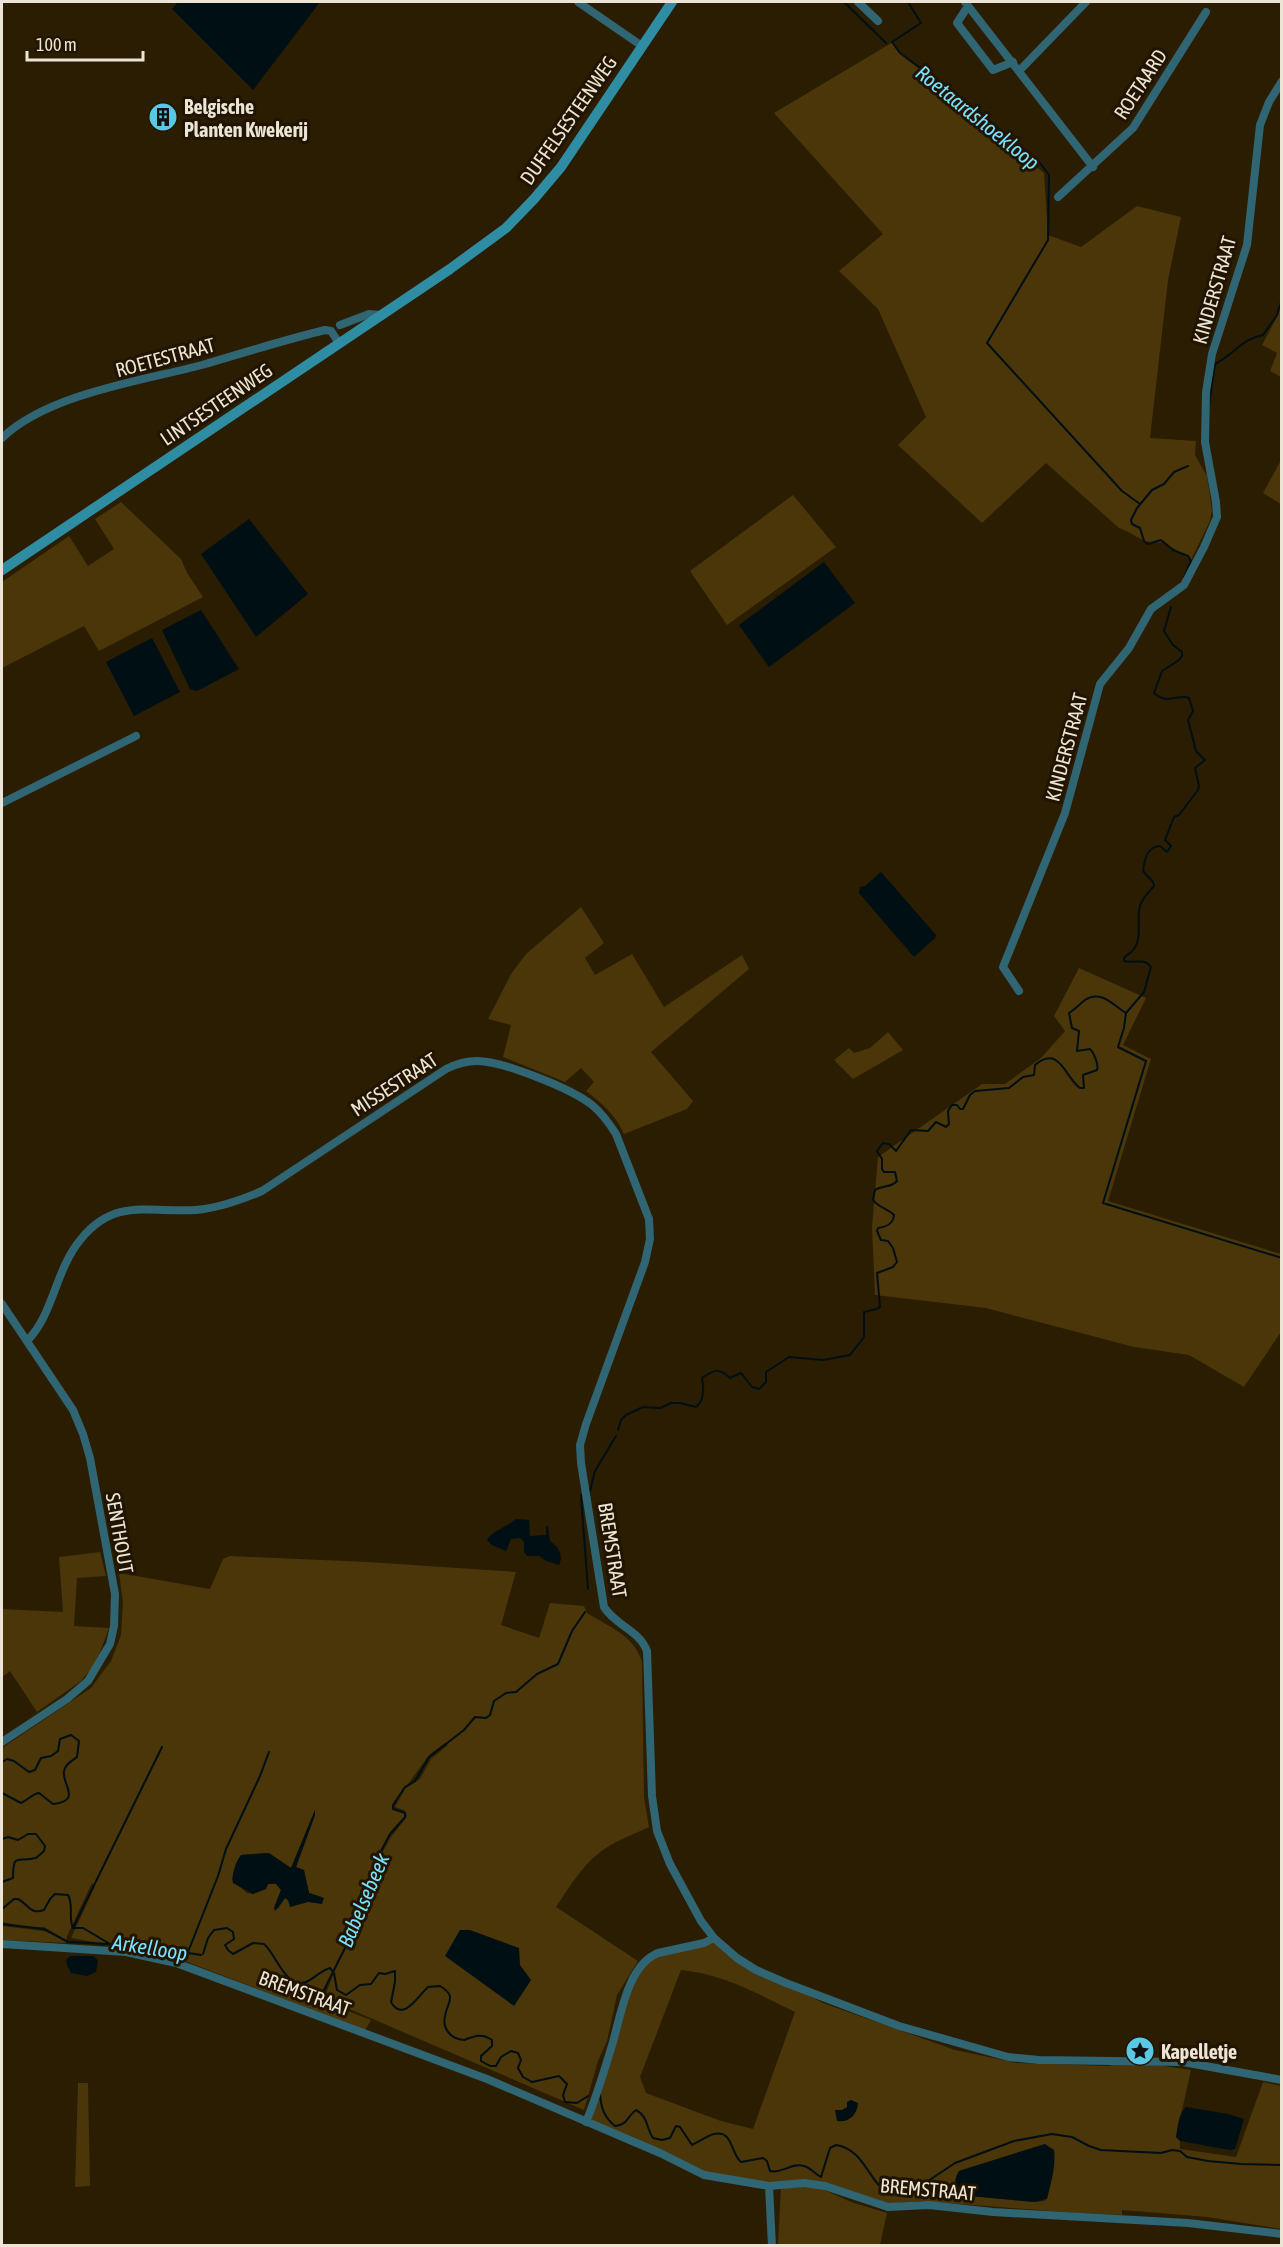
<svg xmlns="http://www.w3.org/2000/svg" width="1283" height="2247" viewBox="0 0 1283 2247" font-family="'Asap Condensed',sans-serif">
  <rect width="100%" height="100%" fill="#2a1d02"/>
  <!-- green -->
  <path fill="#4a3608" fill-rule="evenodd" d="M893 42 901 53 1044 173 1048 235 1081 247 1137 206 1181 217 1168 280 1150 438 1196 441 1195 455 1207 476 1212 510 1210 521 1191 560 1164 542C1142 545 1138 535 1119 528L1046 463 982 523 898 445 926 417 878 309 839 271 883 234 774 113Z
    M1281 303 1282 377H1281L1270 371 1277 353 1262 345 1278 315Z
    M1280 462 1282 463 1281 504 1263 493Z
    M793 495 836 547 727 625 690 571Z
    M121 502 181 559 187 573 203 597 99 651 84 626 2 668V582L69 536 88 566 114 549 95 519Z
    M581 907 604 943 585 958 595 975 632 954 664 1007 742 955 749 969 651 1052 693 1101 687 1109 624 1134C616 1115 601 1103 586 1091L594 1082 581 1068 565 1082 503 1057 511 1025 488 1019 511 974 526 954Z
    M1079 968 1146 998 1123 1045 1151 1059 1108 1201 1281 1254V1332L1244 1387 1189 1355 1134 1347 986 1308 875 1295 872 1227 878 1157 982 1084H1005L1041 1058 1065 1031 1054 1016Z
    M888 1032 903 1050 853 1079 834 1060 849 1048 854 1053 870 1048Z
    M100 1552 106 1576 77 1578 74 1626 109 1628 96 1663 81 1681 37 1712 10 1671 2 1677V1609L63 1612 59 1557Z
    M230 1556 368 1562 516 1572 501 1625 539 1638 550 1603 584 1606 587 1613C608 1626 635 1636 642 1662L644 1797 649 1827C633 1835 614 1841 599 1853 581 1867 569 1888 556 1907L638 1961 617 1995 607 2041 598 2061 584 2110 324 1998 334 1973 319 2000 371 2020 365 2030 169 1955 71 1938 95 1886 92 1883 67 1936 66 1943 2 1940V1926L44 1931 60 1937 44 1927 29 1928 2 1922V1748L91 1688 111 1661 121 1635 123 1602 119 1573 210 1589 223 1559ZM445 1743 448 1745 431 1759 420 1779 405 1789 395 1807 404 1810 407 1815 406 1818 391 1837 379 1858 373 1879 363 1891 357 1907 362 1890 372 1878 379 1855 390 1834 405 1817V1813L394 1809 393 1805 429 1755ZM315 1810V1815L296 1867 304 1870 309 1893 322 1897 293 1905 285 1898 278 1909 274 1908 281 1890 276 1884H268L266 1889 253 1894 247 1893 232 1880 236 1864 241 1855 265 1853 291 1868Z
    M714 1938 737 1958 823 2003 955 2050 1017 2063 1108 2066 1130 2061 1191 2070 1176 2137 1180 2141V2149L1236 2157 1263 2082 1281 2086V2229L1207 2217 1122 2210V2215L1078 2213 922 2201 887 2204 825 2186H769L704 2175 586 2122 625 1993 651 1955ZM681 1970C722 1974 759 1994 795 2012L753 2129 721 2121 646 2093 640 2077ZM1045 2144V2201L1034 2202 960 2195C954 2188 954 2179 959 2171Z
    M78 2083H88L90 2186 75 2187Z
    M801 2186 820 2188 851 2202 887 2213 880 2245 778 2246 781 2187Z"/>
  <!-- water -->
  <path fill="#000f14" d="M178 2H320L253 90 172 9Z
    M249 519 308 594 256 637 201 554Z
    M824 562 855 603 769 667 739 625Z
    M201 610 239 669 197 691 190 689 162 630Z
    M152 638 180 692 134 716 106 662Z
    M881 872 936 935 935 938 914 957 859 893 860 887 865 886Z
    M516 1519 529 1520 530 1536 546 1535V1526H548L550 1541C558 1547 564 1555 559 1565L546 1561 539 1556H527L524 1552V1542L520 1538 511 1539 506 1551 492 1545 487 1540C492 1531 508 1526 516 1519Z
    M315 1810V1815L296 1867 304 1870 309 1893 324 1898 322 1904 308 1902 290 1907 288 1900 285 1898 275 1911 274 1908 281 1890 276 1884H268L266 1889 253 1894 233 1883C231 1876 236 1861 241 1855L269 1853 291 1868Z
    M460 1930H470L519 1948 520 1965 531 1980 514 2006 445 1956Z
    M70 1956H94L98 1961 96 1972 87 1976 71 1973 67 1965 66 1960Z
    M851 2100 858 2103C857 2115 849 2123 837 2121L835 2110H842L847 2107V2102Z
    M1186 2107 1228 2114 1244 2119 1235 2149 1230 2150 1180 2141 1176 2137C1178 2127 1178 2114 1186 2107Z
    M1045 2144 1054 2150C1056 2166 1051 2183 1047 2199L1034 2202 960 2195C954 2188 954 2179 959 2171Z"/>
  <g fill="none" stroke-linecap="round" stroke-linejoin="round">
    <!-- stream -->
    <path stroke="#000f14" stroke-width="2" d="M844 2 886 43
      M908 2 921 23 892 42 900 53 976 110 1040 163 1049 175 1048 240 987 343 1122 491 1140 504
      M1209 405 1215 364C1233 355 1243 338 1263 335L1277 315 1282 299
      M1184 577 1191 561 1188 556 1173 550 1161 540 1148 544 1144 541 1140 528 1132 524 1131 520 1137 508 1152 490 1164 484 1174 472 1188 466
      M1126 1013 1124 1028 1118 1047 1146 1061 1103 1203 1282 1258
      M618 1430 621 1420 626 1415 643 1407 660 1408 671 1403H680L696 1407C705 1400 704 1388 702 1378 715 1369 719 1368 730 1378L741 1373 752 1387 759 1389 766 1382V1372L789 1357 823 1360 850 1355 864 1337V1312L877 1309 880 1307 877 1273 893 1267 897 1262 893 1248 888 1241 881 1240 877 1231 878 1228C887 1227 893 1224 894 1215 887 1208 879 1208 873 1200L875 1190C883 1185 891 1188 897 1181L895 1172H884L882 1169V1159L877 1151 883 1143 889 1144 896 1151 911 1130 928 1131 936 1122 946 1127 949 1124 948 1111 952 1105H957L960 1109H963L970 1095 975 1091 1009 1088 1023 1077 1034 1075 1035 1065C1060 1044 1065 1078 1080 1088H1084L1083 1075 1097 1070C1099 1065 1094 1053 1090 1049L1077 1051 1079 1031 1072 1028 1069 1013C1075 1009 1080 1004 1085 1000 1101 989 1114 1006 1126 1013L1144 992 1151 967C1144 957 1134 964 1124 961V958C1127 955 1132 952 1134 949 1143 936 1136 920 1140 906 1142 898 1149 892 1154 886L1153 882 1143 871C1144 860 1148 846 1160 846L1167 852 1171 846 1165 840 1174 817 1179 815 1198 790 1199 786 1195 768 1205 760 1196 751 1188 720 1193 711 1189 698C1178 693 1169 706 1154 693L1162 671 1179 660 1182 656V652L1173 645 1164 631 1171 607
      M590 1491 595 1471 616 1436
      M581 1495 588 1589
      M2 1762 7 1759 14 1761 29 1772 35 1770 41 1758 51 1756 58 1751 60 1739 71 1735 79 1741 77 1757C72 1761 65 1764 64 1771 61 1783 83 1801 53 1804L39 1793C32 1794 28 1800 21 1803L2 1793
      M2 1839 8 1837 18 1840 28 1834H36L45 1846 44 1851 36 1858C18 1863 13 1851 13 1878L2 1882
      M2 1909 14 1899H18C29 1905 30 1915 44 1910L50 1899 55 1894 68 1895C74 1906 68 1917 73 1928H83L110 1944 140 1945 201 1955
      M2 1924 44 1929 68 1942 108 1944
      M73 1928 162 1747
      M188 1952 218 1876 226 1849 260 1776 269 1752
      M203 1954 208 1938 214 1930 227 1928 233 1932 234 1939 225 1945 228 1950 233 1954 253 1943 264 1944C276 1954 286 1990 306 1982 315 1978 320 1971 330 1968L334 1973
      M334 1973 337 1990 346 1995 360 1985 371 1984 379 1973 385 1974 395 1971V1982L391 2002C403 2023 418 1996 428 1987L440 1986C458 1997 447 2002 445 2016 442 2029 451 2039 464 2040 475 2036 481 2033 492 2040V2046L481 2056V2061L490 2066H496L501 2057 511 2051 518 2053 521 2060 518 2068 523 2077 532 2082 559 2076 567 2084 563 2095 565 2102 577 2103 588 2096
      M317 2004 347 1944 362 1890 372 1878 379 1855 390 1834 405 1817V1813L393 1809V1805L405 1787 415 1781 429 1757 464 1730 475 1717 486 1718 490 1715 494 1701 506 1693 516 1692 537 1674 558 1664 572 1631 585 1612
      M600 2094C601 2108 604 2117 615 2126 628 2125 627 2116 636 2110 648 2116 646 2128 653 2138L662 2140 670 2138 676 2126 680 2127 692 2145C699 2142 706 2136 714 2134 733 2129 731 2155 741 2162L763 2158 767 2161 770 2171C782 2174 792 2162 804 2166 811 2168 815 2174 821 2177L830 2148 836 2145C864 2149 869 2182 887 2192L895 2189 902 2182 918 2186 922 2185 955 2163 1014 2141 1052 2134 1072 2137 1089 2146 1101 2150 1161 2153 1172 2150 1180 2151 1187 2157 1208 2161 1241 2164 1282 2165"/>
    <!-- street -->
    <path stroke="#306573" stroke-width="8" d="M578 2 642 46
      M858 2 878 21
      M965 2 1093 167
      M968 6 957 23 993 70 1013 62
      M1019 71 1086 2
      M1058 197 1133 128 1206 12
      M340 325 369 314 381 315
      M2 438C48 394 141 381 202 365 243 353 284 340 325 330L331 331 339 343
      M2 803 136 736
      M1019 991 1003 967 1065 813 1100 684 1129 648 1151 609 1184 585 1204 547 1217 517 1216 502 1205 442 1206 392 1212 354 1247 245 1260 125 1269 102 1282 81
      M2 1304 73 1410 83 1434 90 1458 115 1594 114 1626 110 1644 88 1681 67 1699 2 1742
      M28 1340C54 1313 55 1270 81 1239 115 1197 150 1213 196 1210 219 1208 241 1200 262 1191L446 1069C456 1064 466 1061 477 1061 503 1061 572 1089 592 1105 602 1113 609 1123 616 1134L649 1219 650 1239 645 1262 586 1424 580 1445 581 1463 604 1607C616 1626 639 1630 647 1651L652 1796 657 1831 670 1864 701 1921 714 1938 737 1958 756 1970 786 1983 899 2026 1008 2057 1039 2060 1183 2062 1282 2080
      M2 1944 126 1952 176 1963 487 2079 660 2153 704 2175 769 2186 804 2183 825 2186 888 2207 929 2205 993 2212 1188 2223 1282 2234
      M586 2122C597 2096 605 2068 613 2042 621 2014 628 1965 658 1953L704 1943 714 1938
      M769 2186 772 2246"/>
    <!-- secondary -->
    <path stroke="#2e8da3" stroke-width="10" d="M2 570 450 269 506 228 534 199 561 167 672 2"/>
  </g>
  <!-- icons -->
  <defs>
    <g id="building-disc" transform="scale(1.5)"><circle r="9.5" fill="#59c8e5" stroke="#211400"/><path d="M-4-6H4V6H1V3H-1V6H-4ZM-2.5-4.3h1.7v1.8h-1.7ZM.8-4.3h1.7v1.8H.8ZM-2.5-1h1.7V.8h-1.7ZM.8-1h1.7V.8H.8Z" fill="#111"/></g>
    <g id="sight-disc" transform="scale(1.5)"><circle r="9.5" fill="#59c8e5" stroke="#211400"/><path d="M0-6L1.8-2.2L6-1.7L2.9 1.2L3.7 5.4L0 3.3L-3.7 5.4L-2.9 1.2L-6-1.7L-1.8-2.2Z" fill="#111"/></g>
  </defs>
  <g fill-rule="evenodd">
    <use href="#building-disc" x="163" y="117"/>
    <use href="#sight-disc" x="1140" y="2051"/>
  </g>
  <g text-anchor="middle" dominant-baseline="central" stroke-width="6" stroke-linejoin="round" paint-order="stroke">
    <!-- street labels -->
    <g font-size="20" fill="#ece4d4" stroke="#211400">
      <text transform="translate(1140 84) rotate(-57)">ROETAARD</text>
      <text transform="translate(568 120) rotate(-55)">DUFFELSESTEENWEG</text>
      <text transform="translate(1214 290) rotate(-74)">KINDERSTRAAT</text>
      <text transform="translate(165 357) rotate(-15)">ROETESTRAAT</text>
      <text transform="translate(216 404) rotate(-34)">LINTSESTEENWEG</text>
      <text transform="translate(1066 747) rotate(-75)">KINDERSTRAAT</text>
      <text transform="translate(394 1084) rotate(-33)">MISSESTRAAT</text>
      <text transform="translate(120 1533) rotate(80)">SENTHOUT</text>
      <text transform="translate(613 1550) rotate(81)">BREMSTRAAT</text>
      <text transform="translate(305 1993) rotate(20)">BREMSTRAAT</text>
      <text transform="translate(928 2189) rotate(5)">BREMSTRAAT</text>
    </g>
    <!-- poi labels -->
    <g font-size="20" font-weight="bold" fill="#ece4d4" stroke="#211400" text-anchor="start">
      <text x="184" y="106">Belgische<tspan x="184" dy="23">Planten Kwekerij</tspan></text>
      <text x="1161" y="2051">Kapelletje</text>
    </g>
    <!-- water labels -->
    <g font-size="21" font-style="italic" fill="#78e2fe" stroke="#211400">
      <text transform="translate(978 117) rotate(39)">Roetaardshoekloop</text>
      <text transform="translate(363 1900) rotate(-67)">Babelsebeek</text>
      <text transform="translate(150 1947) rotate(9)">Arkelloop</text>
    </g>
  </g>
  <!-- border -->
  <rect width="1283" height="2247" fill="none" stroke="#ece4d4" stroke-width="6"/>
  <!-- scale -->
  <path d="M27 51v9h116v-9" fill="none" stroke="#ece4d4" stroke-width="3"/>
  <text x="36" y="51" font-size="18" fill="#ece4d4" stroke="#211400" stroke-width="4.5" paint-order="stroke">100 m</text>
</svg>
